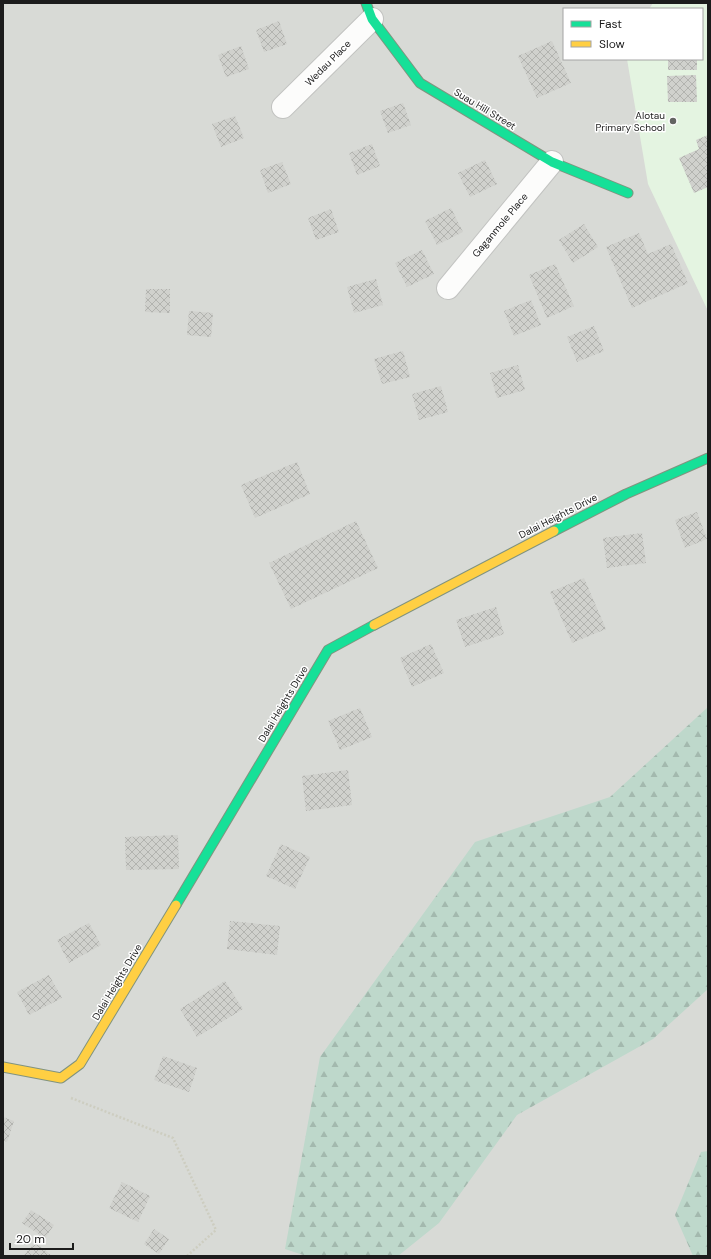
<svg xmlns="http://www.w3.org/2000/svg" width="711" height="1259" viewBox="0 0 711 1259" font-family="'DM Sans',sans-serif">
  <defs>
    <pattern id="forest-firs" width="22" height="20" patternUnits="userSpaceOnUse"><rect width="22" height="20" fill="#bed8cb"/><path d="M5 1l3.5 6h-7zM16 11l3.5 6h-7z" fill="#a3b9ae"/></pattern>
    <pattern id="building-cross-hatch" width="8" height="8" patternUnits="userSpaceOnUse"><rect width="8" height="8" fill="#d0d1cd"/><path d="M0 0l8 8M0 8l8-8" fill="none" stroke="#b2b3af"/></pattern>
  </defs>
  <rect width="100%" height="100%" fill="#e8ebe5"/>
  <!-- residential -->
  <path fill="#d8dad6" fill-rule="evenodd" d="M3 3H708V1256H3ZM564 9H702V59H564Z"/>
  <!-- education -->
  <path fill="#e4f4e1" d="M653 3H708V311L648 184 627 59H702V9H649Z"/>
  <!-- forest -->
  <path fill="url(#forest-firs)" d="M708 707V989L653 1039 517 1115 439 1223 398 1256H306L285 1249 320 1057 475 842 610 797Z
    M708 1151V1256H693L675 1215 701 1152Z"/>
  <!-- building -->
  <path fill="url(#building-cross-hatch)" d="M279 21 287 44 264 52 256 30Z
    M552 41 571 83 537 98 518 56Z
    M241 46 249 69 226 77 218 55Z
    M668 59H697V70H668Z
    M696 75 697 102H668L667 76Z
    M403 103 411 125 388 133 380 111Z
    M235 116 244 138 221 147 212 124Z
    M708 135V187L694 193 679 158 699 149 696 140Z
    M372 144 380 166 357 175 349 153Z
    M485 160 497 184 470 197 458 173Z
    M282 162 291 184 268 193 260 170Z
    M451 208 463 232 437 245 425 221Z
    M331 209 339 232 316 240 308 218Z
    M584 224 598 247 573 263 559 240Z
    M639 233 648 254 671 244 688 283 632 308 606 247Z
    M422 250 434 274 407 287 395 263Z
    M555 264 574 306 547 318 529 275Z
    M376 279 383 305 354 313 347 287Z
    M146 289H170V313L145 312Z
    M531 300 541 325 514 336 504 311Z
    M189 311 213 313 211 337 187 335Z
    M594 326 604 351 577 362 567 337Z
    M403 351 410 377 382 384 374 359Z
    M518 365 525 390 497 398 490 373Z
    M441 386 448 412 419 420 412 394Z
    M297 462 310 494 255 518 241 485Z
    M697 512 707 539 685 548 675 520Z
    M356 521 378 568 291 609 269 563Z
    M642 533 646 563 607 568 603 538Z
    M584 578 606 629 572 643 550 592Z
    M496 607 504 634 465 647 456 620Z
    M431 644 444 673 412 687 400 658Z
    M360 708 372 737 340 750 328 721Z
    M348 770 352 805 306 811 302 776Z
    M178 835 179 869 126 870 125 837Z
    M281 844 310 857 295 889 266 876Z
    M230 921 280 926 277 955 227 949Z
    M89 923 101 945 69 963 57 940Z
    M49 975 62 998 29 1015 17 992Z
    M225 981 243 1009 197 1037 180 1009Z
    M163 1056 197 1068 189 1092 154 1080Z
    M3 1117 14 1121 7 1142 3 1140Z
    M122 1182 150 1196 138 1222 109 1208Z
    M31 1210 54 1225 45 1238 22 1223Z
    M154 1229 169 1239 159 1254 144 1244Z
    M35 1242 52 1256H23Z"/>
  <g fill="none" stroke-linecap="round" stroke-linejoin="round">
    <!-- street casing -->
    <g stroke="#c2c3c1" stroke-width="24">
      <path id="street" d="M283 107 372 19
        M448 288 552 162"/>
    </g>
    <!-- fast casing -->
    <g stroke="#81937f" stroke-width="11">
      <path id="fast" d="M366 3 372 19 420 83 552 162 628 193
        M554 531 626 494 708 458
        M176 905 328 650 374 625"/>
    </g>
    <!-- slow casing -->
    <g stroke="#81937f" stroke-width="11">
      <path id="slow" d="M374 625 554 531
        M3 1067 61 1078 80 1064 176 905"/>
    </g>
    <!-- path -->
    <path stroke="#cdcdc0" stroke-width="2.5" stroke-dasharray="2 2" stroke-linecap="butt" d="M71 1098 173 1138 216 1230 187 1256"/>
    <!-- street -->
    <use href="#street" stroke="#fcfcfb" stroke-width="22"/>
    <!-- fast -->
    <use href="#fast" stroke="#16e098" stroke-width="9"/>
    <!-- slow -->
    <use href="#slow" stroke="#ffcf43" stroke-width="9"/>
  </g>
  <!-- markers -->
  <circle fill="#636462" stroke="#fff" stroke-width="1.5" cx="673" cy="121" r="4"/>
  <g text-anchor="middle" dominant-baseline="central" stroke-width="3" stroke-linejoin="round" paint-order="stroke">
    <!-- street labels -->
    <g font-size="10" fill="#1c1c1c" stroke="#fff">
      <text transform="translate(328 63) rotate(-45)">Wedau Place</text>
      <text transform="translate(485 109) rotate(31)">Suau Hill Street</text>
      <text transform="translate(500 225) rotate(-50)">Gaganmole Place</text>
      <text transform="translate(558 516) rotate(-27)">Dalai Heights Drive</text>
      <text transform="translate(283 704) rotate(-59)">Dalai Heights Drive</text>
      <text transform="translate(117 982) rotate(-59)">Dalai Heights Drive</text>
    </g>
    <!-- poi labels -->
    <g font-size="10" fill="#1c1c1c" stroke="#fff" text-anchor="end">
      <text x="665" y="115">Alotau<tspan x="665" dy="12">Primary School</tspan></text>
    </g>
  </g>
  <!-- border -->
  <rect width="711" height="1259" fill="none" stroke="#1c1c1c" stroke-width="8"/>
  <!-- legend -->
  <rect x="563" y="8" width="140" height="52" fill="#ffffff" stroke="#a4a4a4"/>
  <rect x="571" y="21" width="20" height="6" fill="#16e098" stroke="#a4a4a4"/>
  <text x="599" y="28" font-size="12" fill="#1c1c1c">Fast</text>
  <rect x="571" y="41" width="20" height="6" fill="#ffcf43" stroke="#a4a4a4"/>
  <text x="599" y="48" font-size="12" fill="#1c1c1c">Slow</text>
  <!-- scale -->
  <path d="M10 1243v6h63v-6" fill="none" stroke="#1c1c1c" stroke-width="2"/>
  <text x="16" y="1243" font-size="12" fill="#1c1c1c" stroke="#ffffff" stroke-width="3" paint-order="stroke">20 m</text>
</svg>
